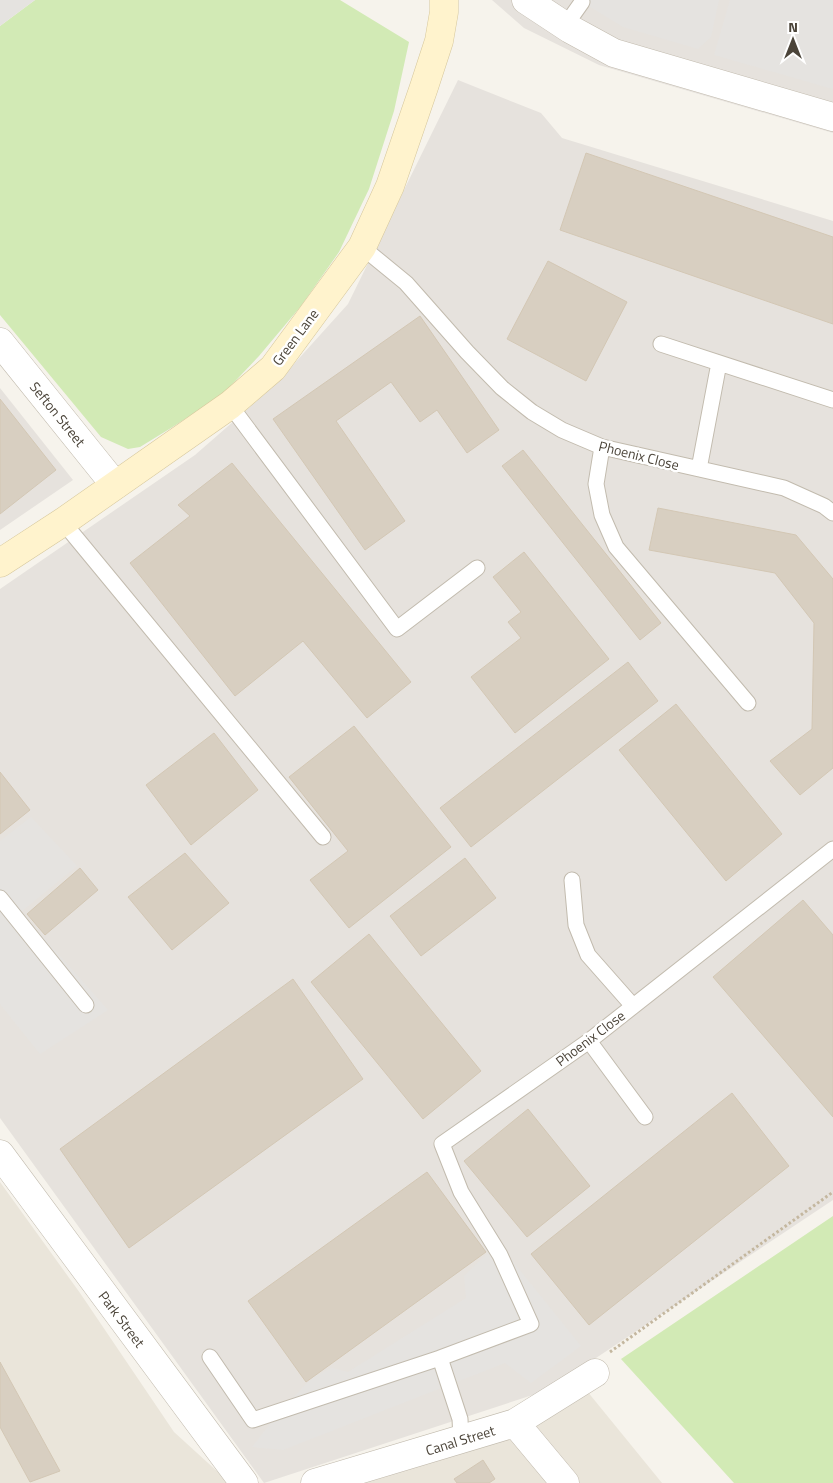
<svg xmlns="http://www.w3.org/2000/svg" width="833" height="1483" viewBox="0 0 833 1483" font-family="'Titillium Web',sans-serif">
  <rect width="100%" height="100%" fill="#f6f3ec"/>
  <!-- residential -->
  <path fill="#eae5da" d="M0 1182 80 1293 174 1432 230 1483H0Z
    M587 1391 662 1483H342Z"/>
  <!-- industrial -->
  <path fill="#e6e2dd" d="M492 0H833V133L599 65 524 28Z
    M458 80 541 113 562 138 833 221V1200L548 1390 264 1483 0 1118V589L195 455 275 385 348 304Z
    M0 388 73 480 0 530Z"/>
  <!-- green -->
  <path fill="#d2eab5" d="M35 0H340L409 42 394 111 369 189 339 252 301 306 259 356 222 395 171 428 140 447 128 449 101 437 0 315V26Z
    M833 1216V1483H734L621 1359Z"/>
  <!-- parking -->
  <path fill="#e5e3e0" d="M0 0H35L0 26Z
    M579 0H719L711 37 698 49 623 27Z
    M730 0H833V89L714 55Z
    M31 817 77 866 21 912 108 1010 40 1054 0 1004V841Z
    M498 1243 581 1346 531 1383 505 1363 283 1450 252 1447 279 1412 312 1378 332 1368 348 1372 466 1298 464 1276Z"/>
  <!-- building -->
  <path fill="#d8cfc1" stroke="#d3c7b4" d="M586 153 833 237V324L560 230Z
    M548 261 627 302 586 381 507 339Z
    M420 316 499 430 467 453 437 410 420 422 391 382 336 421 405 521 365 550 273 419Z
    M0 399 56 470 0 514Z
    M523 450 661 623 640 640 502 466Z
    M232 463 411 682 367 718 303 641 235 696 130 563 190 516 178 505Z
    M658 508 796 535 833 579V768L800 795 770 761 812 729 814 623 775 573 649 550Z
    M524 552 609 659 515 733 471 677 521 638 508 622 521 612 493 577Z
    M628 662 658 701 471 847 440 808Z
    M676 704 782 834 726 881 619 750Z
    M354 726 451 847 349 928 310 880 348 851 289 777Z
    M214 733 258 790 191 845 146 785Z
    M0 772 30 810 0 834Z
    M185 853 229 903 172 950 128 897Z
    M465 858 496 898 421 956 390 916Z
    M80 868 98 890 45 935 27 914Z
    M803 900 833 935V1117L713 977Z
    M369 934 481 1071 423 1119 311 982Z
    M293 979 363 1079 129 1248 60 1149Z
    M732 1093 789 1166 589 1325 531 1254Z
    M528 1109 590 1186 527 1237 464 1161Z
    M427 1172 486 1252 306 1382 248 1301Z
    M0 1362 60 1471 30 1482 0 1427Z
    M483 1460 495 1479 489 1483H457L454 1479Z"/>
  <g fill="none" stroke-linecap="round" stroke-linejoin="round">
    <!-- lane casing -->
    <g stroke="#c2bbae" stroke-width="17">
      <path id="lane" d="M565 26 582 2
        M362 247 406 283 467 352 502 388 532 412 562 430 602 447 784 488 824 506 833 513
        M661 344 833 400
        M230 405 397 629 477 568
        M602 447 596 484 602 515 616 547 748 703
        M699 469 719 363
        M63 522 323 837
        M572 880 576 925 588 955 633 1006
        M0 898 86 1005
        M589 1041 645 1117
        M210 1357 253 1420 440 1358 460 1419 461 1439
        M440 1358 531 1324 500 1255 461 1192 442 1144 589 1041 833 849"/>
    </g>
    <!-- street casing -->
    <g stroke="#c2bbae" stroke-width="29">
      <path id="street" d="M526 0 570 29 614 53 833 117
        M0 342 115 485
        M0 1154 244 1483
        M515 1423 565 1483
        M315 1483 515 1423 595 1373"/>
    </g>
    <!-- secondary casing -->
    <g stroke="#d6c79b" stroke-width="29">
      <path id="secondary" d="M0 563 63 522 230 405 273 368 362 247 390 186 424 87 439 41 444 12V0"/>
    </g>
    <!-- path -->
    <path stroke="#c4b79f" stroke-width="3" stroke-dasharray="2.5 2.5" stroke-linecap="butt" d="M610 1352 833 1192"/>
    <!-- lane -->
    <use href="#lane" stroke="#fff" stroke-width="15"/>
    <!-- street -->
    <use href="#street" stroke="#fff" stroke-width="28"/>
    <!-- secondary -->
    <use href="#secondary" stroke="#fff3cd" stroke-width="28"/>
  </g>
  <g text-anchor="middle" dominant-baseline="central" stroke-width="5" stroke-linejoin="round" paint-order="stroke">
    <!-- street labels -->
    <g font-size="14" fill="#4b4439" stroke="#fff">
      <text transform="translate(295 337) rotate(-53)">Green Lane</text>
      <text transform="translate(58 414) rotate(51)">Sefton Street</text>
      <text transform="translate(639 455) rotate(14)">Phoenix Close</text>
      <text transform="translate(590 1038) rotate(-37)">Phoenix Close</text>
      <text transform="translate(122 1319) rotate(53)">Park Street</text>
      <text transform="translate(460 1440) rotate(-17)">Canal Street</text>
    </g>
  </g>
  <!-- north arrow -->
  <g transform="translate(793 40)" stroke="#ffffff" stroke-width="4" paint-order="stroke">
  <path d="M0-4L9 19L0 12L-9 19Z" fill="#4b4439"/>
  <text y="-8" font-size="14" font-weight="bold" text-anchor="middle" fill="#4b4439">N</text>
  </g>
</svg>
